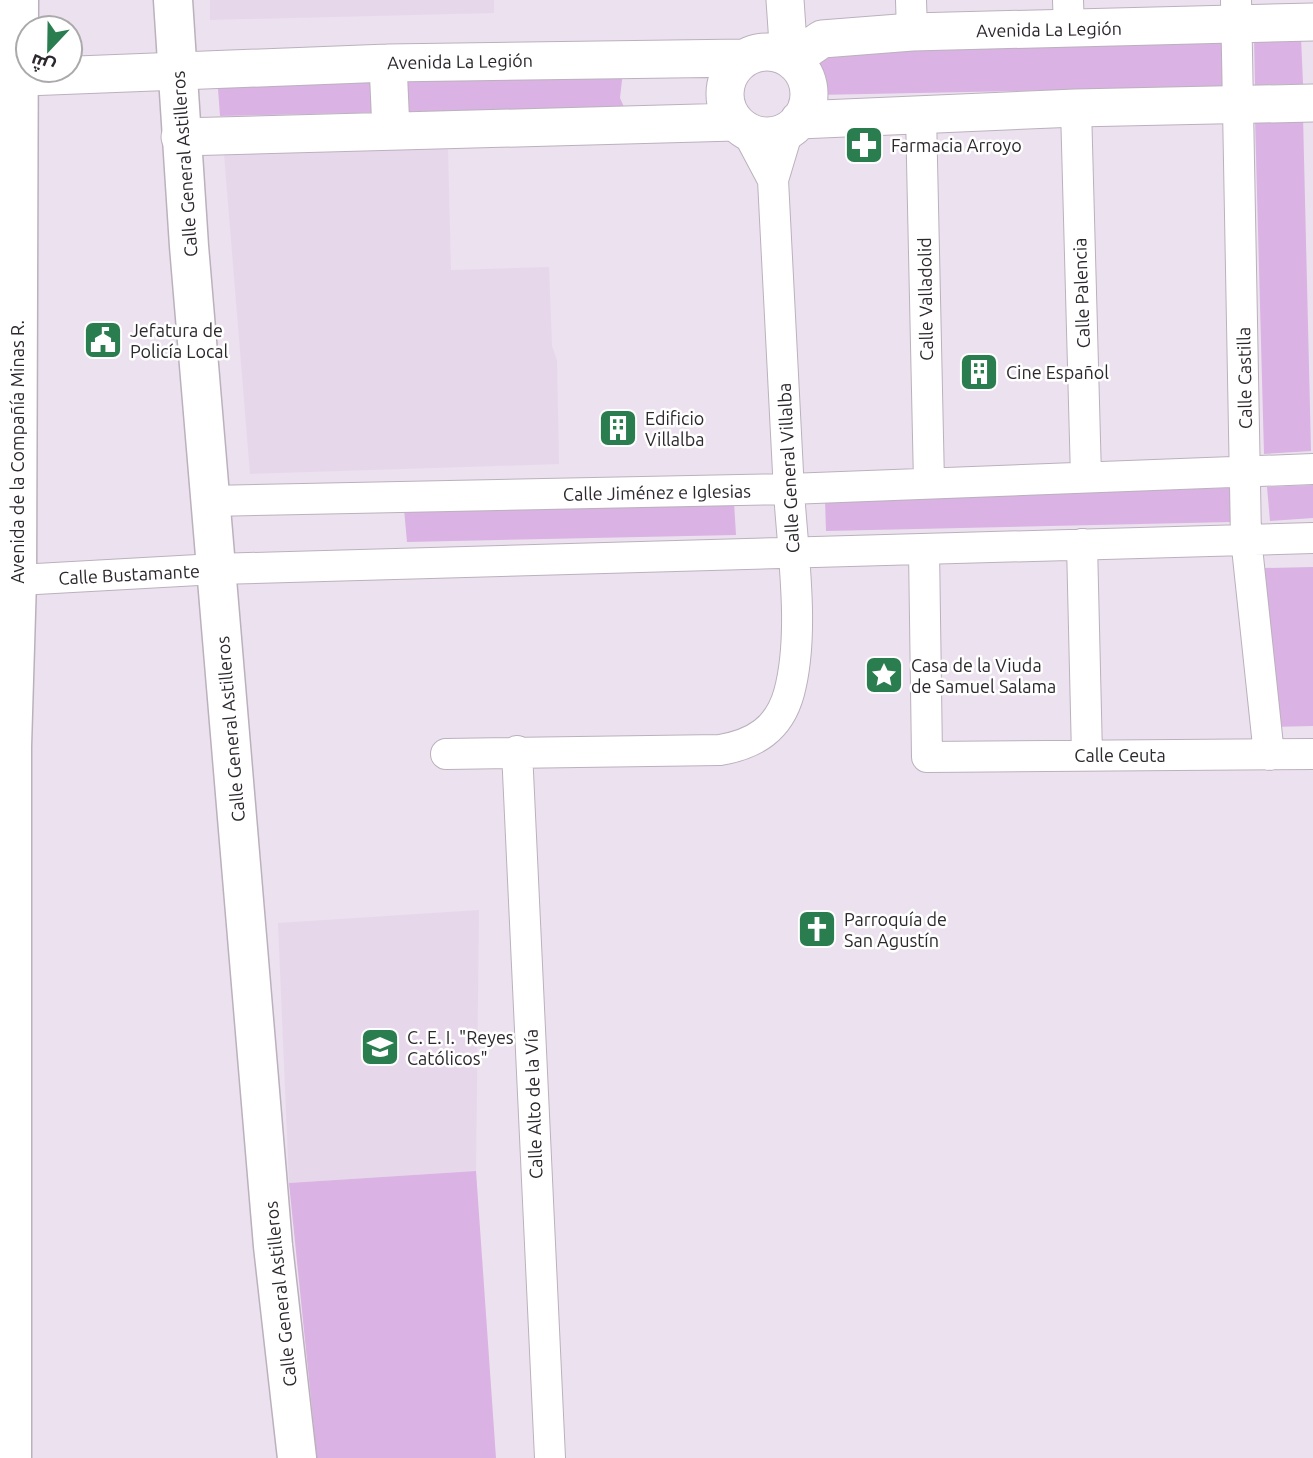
<svg xmlns="http://www.w3.org/2000/svg" width="1313" height="1458" viewBox="0 0 1313 1458" font-family="Ubuntu,Cairo,sans-serif">
  <rect width="100%" height="100%" fill="#ece1ee"/>
  <!-- built -->
  <path fill="#e7d7eb" d="M210 0H494V13L210 20Z
    M448 148 451 270 549 267 552 346 557 360 559 464 250 474 224 154Z
    M479 910 476 1171 289 1183 278 923Z"/>
  <!-- green -->
  <path fill="#dab2e3" d="M1301 37 1303 84 1255 85 1254 38Z
    M1222 39 1224 87 815 95 814 48Z
    M623 71 620 98 624 107 220 116 217 75Z
    M1303 116 1311 451 1264 454 1255 118Z
    M1313 485V518L1270 521 1267 487Z
    M1230 488 1231 522 826 531 825 499Z
    M734 502 736 535 407 542 404 509Z
    M1313 567V726L1267 727 1264 568Z
    M476 1171 496 1458H317L289 1183Z"/>
  <g fill="none" stroke-linecap="round" stroke-linejoin="round">
    <!-- minor casing -->
    <g stroke="#bbb1bd" stroke-width="32">
      <path id="minor" d="M911 0 912 32
        M1068 0 1069 29
        M1236 0 1246 538 1269 755
        M1076 108 1086 477
        M921 114 929 483
        M747 131 773 180
        M210 501 789 489 1313 469
        M1082 544 1087 755
        M924 549 927 757 1313 754
        M0 581 216 569 1313 538
        M517 751 550 1458
        M446 754 720 750C755 744 779 729 789 693 805 634 793 554 789 492 783 388 779 284 773 180L788 130"/>
    </g>
    <!-- tertiary casing -->
    <g stroke="#bbb1bd" stroke-width="39">
      <path id="tertiary" d="M785 0 789 58
        M725 94a42 42 0 1 1 84 0a42 42 0 1 1-84 0Z
        M388 63 391 131
        M795 63 803 52 822 39 912 32 1313 22
        M0 78 388 63 744 58
        M799 120 1076 108 1313 103
        M180 137 735 122"/>
    </g>
    <!-- primary casing -->
    <g stroke="#bbb1bd" stroke-width="41">
      <path id="primary" d="M173 0 189 246 273 1246 297 1458
        M12 1458V746L17 580 19 0"/>
    </g>
    <!-- minor -->
    <use href="#minor" stroke="#fff" stroke-width="30"/>
    <!-- tertiary -->
    <use href="#tertiary" stroke="#fff" stroke-width="37"/>
    <!-- primary -->
    <use href="#primary" stroke="#fff" stroke-width="38"/>
  </g>
  <!-- icons -->
  <defs>
    <g id="pharmacy-square" transform="scale(2.0125)"><rect x="-9" y="-9" width="18" height="18" rx="4" fill="#2a7d4f" stroke="#fff"/><path d="M-2-6h4v4h4v4h-4v4h-4v-4h-4v-4h4Z" fill="#fff"/></g>
    <g id="civic-square" transform="scale(2.0125)"><rect x="-9" y="-9" width="18" height="18" rx="4" fill="#2a7d4f" stroke="#fff"/><path d="M-.6-6.5H3V-4.5H.6V-3L4-1V1h2V6H-6V1h2V-1L-.6-3ZM-1.2 2.5V6h2.4V2.5Z" fill="#fff"/></g>
    <g id="building-square" transform="scale(2.0125)"><rect x="-9" y="-9" width="18" height="18" rx="4" fill="#2a7d4f" stroke="#fff"/><path d="M-4-6H4V6H1V3H-1V6H-4ZM-2.5-4.3h1.7v1.8h-1.7ZM.8-4.3h1.7v1.8H.8ZM-2.5-1h1.7V.8h-1.7ZM.8-1h1.7V.8H.8Z" fill="#fff"/></g>
    <g id="sight-square" transform="scale(2.0125)"><rect x="-9" y="-9" width="18" height="18" rx="4" fill="#2a7d4f" stroke="#fff"/><path d="M0-6L1.8-2.2L6-1.7L2.9 1.2L3.7 5.4L0 3.3L-3.7 5.4L-2.9 1.2L-6-1.7L-1.8-2.2Z" fill="#fff"/></g>
    <g id="church-square" transform="scale(2.0125)"><rect x="-9" y="-9" width="18" height="18" rx="4" fill="#2a7d4f" stroke="#fff"/><path d="M-1.2-6h2.4v3.5h3.3v2.4h-3.3V6h-2.4V-.1h-3.3v-2.4h3.3Z" fill="#fff"/></g>
    <g id="school-square" transform="scale(2.0125)"><rect x="-9" y="-9" width="18" height="18" rx="4" fill="#2a7d4f" stroke="#fff"/><path d="M0-5L7-2L0 1L-7-2ZM-4 1L0 2.5L4 1V4Q0 6-4 4Z" fill="#fff"/></g>
  </defs>
  <g fill-rule="evenodd">
    <use href="#pharmacy-square" x="864" y="145"/>
    <use href="#civic-square" x="103" y="340"/>
    <use href="#building-square" x="979" y="372"/>
    <use href="#building-square" x="618" y="428"/>
    <use href="#sight-square" x="884" y="675"/>
    <use href="#church-square" x="817" y="929"/>
    <use href="#school-square" x="380" y="1047"/>
  </g>
  <g text-anchor="middle" dominant-baseline="central" stroke-width="5" stroke-linejoin="round" paint-order="stroke">
    <!-- street labels -->
    <g font-size="18" fill="#2c282d" stroke="#fff">
      <text transform="translate(1049 29) rotate(-1)">Avenida La Legión</text>
      <text transform="translate(460 61) rotate(-1)">Avenida La Legión</text>
      <text transform="translate(184 164) rotate(-94)">Calle General Astilleros</text>
      <text transform="translate(1081 293) rotate(-92)">Calle Palencia</text>
      <text transform="translate(925 299) rotate(-91)">Calle Valladolid</text>
      <text transform="translate(1244 378) rotate(-91)">Calle Castilla</text>
      <text transform="translate(17 452) rotate(-90)">Avenida de la Compañía Minas R.</text>
      <text transform="translate(788 468) rotate(-93)">Calle General Villalba</text>
      <text transform="translate(657 492) rotate(-1)">Calle Jiménez e Iglesias</text>
      <text transform="translate(129 574) rotate(-3)">Calle Bustamante</text>
      <text transform="translate(230 729) rotate(-95)">Calle General Astilleros</text>
      <text x="1120" y="755">Calle Ceuta</text>
      <text transform="translate(533 1104) rotate(-92)">Calle Alto de la Vía</text>
      <text transform="translate(280 1294) rotate(-96)">Calle General Astilleros</text>
    </g>
    <!-- poi labels -->
    <g font-size="18" fill="#2c282d" stroke="#fff" text-anchor="start">
      <text x="891" y="145">Farmacia Arroyo</text>
      <text x="130" y="330">Jefatura de<tspan x="130" dy="21">Policía Local</tspan></text>
      <text x="1006" y="372">Cine Español</text>
      <text x="645" y="418">Edificio<tspan x="645" dy="21">Villalba</tspan></text>
      <text x="911" y="665">Casa de la Viuda<tspan x="911" dy="21">de Samuel Salama</tspan></text>
      <text x="844" y="919">Parroquía de<tspan x="844" dy="21">San Agustín</tspan></text>
      <text x="407" y="1037">C. E. I. "Reyes<tspan x="407" dy="21">Católicos"</tspan></text>
    </g>
  </g>
  <!-- north arrow -->
  <g transform="translate(49 49) rotate(202)"><circle r="33" fill="#ffffff" stroke="#aba9ab" stroke-width="2"/>
  <path d="M0-5L12 26L0 18L-12 26Z" fill="#2a7d4f"/>
  <text y="-10" font-size="19" font-weight="bold" text-anchor="middle" fill="#2c282d">ش</text>
  </g>
</svg>
